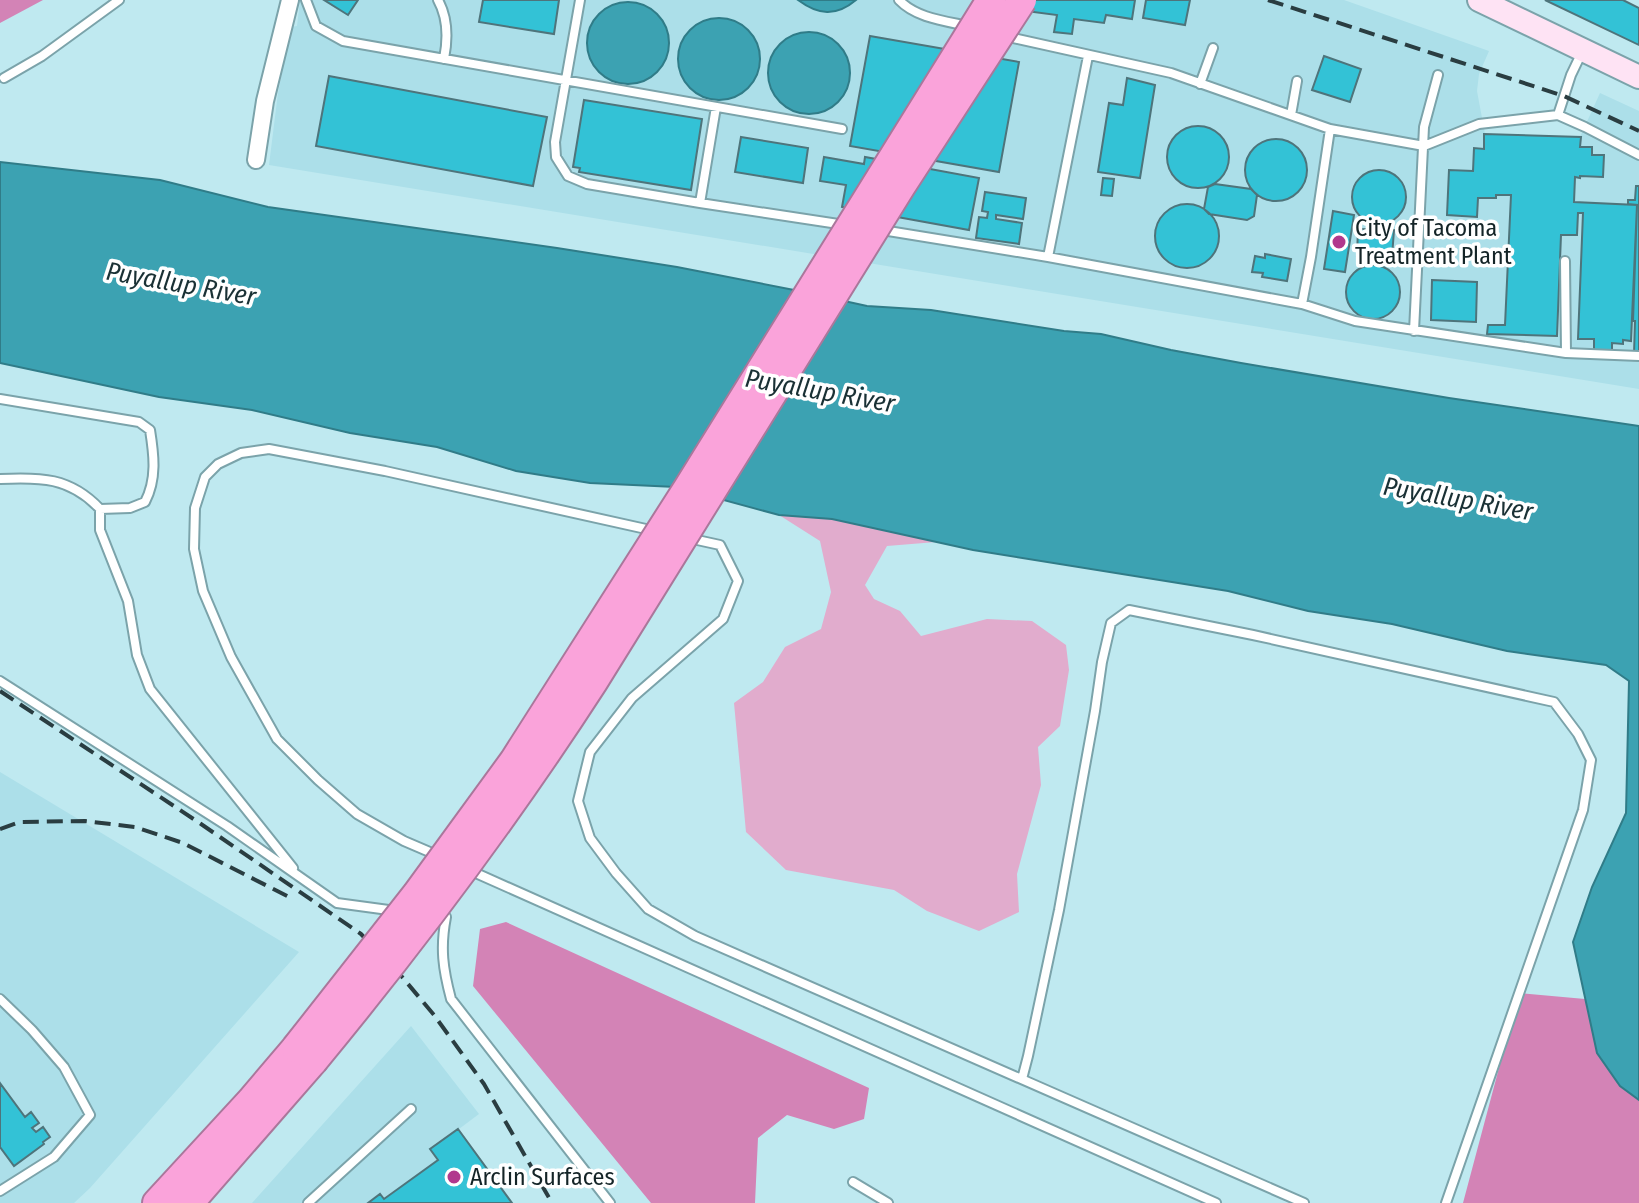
<svg xmlns="http://www.w3.org/2000/svg" width="1639" height="1203" viewBox="0 0 1639 1203" font-family="'Fira Sans Condensed',sans-serif">
  <rect width="100%" height="100%" fill="#bfe9f0"/>
  <!-- built -->
  <path fill="#acdfe9" d="M300 0H1344L1489 51 1479 74 1477 91 1485 134 1580 137 1600 93 1639 111V389L269 165 278 93 291 27 297 26Z
    M0 772 299 952 90 1188 74 1203H0Z
    M411 1026 479 1114 459 1129 513 1203H252Z"/>
  <!-- green -->
  <path fill="#e1accd" d="M779 515 832 519 936 542 887 546 865 585 874 599 900 611 921 636 987 619 1032 621 1066 645 1069 670 1060 726 1038 747 1041 785 1017 874 1019 912 979 931 927 911 894 890 786 870 746 832 734 703 763 682 785 647 821 629 831 592 820 541Z"/>
  <!-- forest -->
  <path fill="#d383b6" d="M0 0H43L0 23Z
    M506 922 869 1088 864 1119 834 1129 787 1115 758 1138 755 1203H651L473 986 480 929Z
    M1519 993 1585 999 1597 1053 1620 1086 1639 1100V1203H1463Z"/>
  <!-- water -->
  <path fill="#3ca2b2" stroke="#307c88" stroke-width="2" d="M798 0H856C836 17 818 15 798 0Z
    M587 43a41 41 0 1 1 82 0a41 41 0 1 1-82 0Z
    M678 59a41 41 0 1 1 82 0a41 41 0 1 1-82 0Z
    M768 73a41 41 0 1 1 82 0a41 41 0 1 1-82 0Z
    M0 162 160 180 268 207 557 248 677 267 794 290 867 306 931 310 1064 331 1101 334 1171 350 1241 363 1449 398 1639 426V1100L1620 1086 1597 1053 1573 942 1592 887 1626 813 1629 681 1606 665 1507 651 1392 624 1308 611 1228 591 973 550 832 519 779 515 676 487 590 483 516 471 437 447 350 433 252 410 159 397 0 363Z"/>
  <!-- building -->
  <path fill="#33c2d6" stroke="#4e747b" stroke-width="2" d="M324 0H358L348 15Z
    M483 0H559L554 34 479 22Z
    M1033 0H1135L1132 19 1106 15 1104 23 1074 19 1072 34 1054 32 1057 15 1026 11Z
    M1146 0H1190L1185 25 1143 18Z
    M1545 0H1623L1639 8V45Z
    M870 36 1019 62 999 172 850 146Z
    M1324 56 1361 69 1350 102 1312 90Z
    M329 76 547 117 533 186 316 146Z
    M1127 78 1155 85 1140 178 1098 172 1109 103 1123 105Z
    M584 100 702 119 691 190 579 172 580 168 573 167Z
    M1167 157a31 31 0 1 1 62 0a31 31 0 1 1-62 0Z
    M1484 134 1581 137 1580 147H1592V155H1604L1603 177 1580 176V178L1575 177 1574 202 1637 205 1631 341 1623 340V344L1612 343V351L1594 350V339H1578L1583 213H1578L1577 235H1561L1557 336 1487 334 1488 325H1505L1511 195H1496V198H1478L1477 217 1447 215 1449 170 1473 171 1474 148 1484 149Z
    M741 137 808 148 803 183 735 172Z
    M1245 170a31 31 0 1 1 62 0a31 31 0 1 1-62 0Z
    M824 157 864 164 865 157 979 178 969 230 842 207 846 185 820 181Z
    M1352 197a27 27 0 1 1 54 0a27 27 0 1 1-54 0Z
    M1103 178 1114 179 1112 196 1101 195Z
    M1215 184 1251 189 1257 195 1254 216 1247 220 1209 214 1204 209 1208 187Z
    M1636 186H1639V354H1634L1635 321H1633L1637 205 1628 204V200H1635Z
    M985 192 1026 198 1023 219 996 215V219L1022 223 1019 244 976 238 979 217 987 218 988 212 982 211Z
    M1155 236a32 32 0 1 1 64 0a32 32 0 1 1-64 0Z
    M1333 211 1354 215 1345 272 1324 269Z
    M1358 229 1394 230 1392 257 1357 256Z
    M1265 254 1291 259 1287 281 1262 277 1263 273 1252 272 1255 256 1265 258Z
    M1346 292a27 27 0 1 1 54 0a27 27 0 1 1-54 0Z
    M1432 280 1477 282 1476 322 1431 320Z
    M0 1083 25 1117 31 1112 39 1123 32 1128 36 1132 43 1127 50 1137 43 1142 44 1144 14 1166 0 1147Z
    M458 1129 512 1203H368L380 1194 384 1199 438 1160 430 1149Z"/>
  <g fill="none" stroke-linecap="round" stroke-linejoin="round">
    <!-- lane casing -->
    <g stroke="#7ba3aa" stroke-width="12">
      <path id="lane" d="M306 0 316 26 343 41 842 129
        M438 0C448 18 448 39 444 59
        M580 0 555 142 556 157 568 176 587 184 700 203 845 225
        M899 0C916 18 945 21 968 26
        M1004 36 1171 73 1330 129 1424 146 1479 124 1558 115 1585 127 1639 155
        M4 78 42 56 119 0
        M1200 84 1213 48
        M1291 115 1297 81
        M1558 115 1571 75 1583 50
        M700 203 716 107
        M882 230 1048 257 1302 304 1355 321 1566 353 1639 356
        M1048 257 1088 56
        M1565 261 1566 353
        M1302 304 1311 257 1330 129
        M1414 331 1424 127 1438 75
        M0 399 139 422 150 430C154 455 157 479 145 502L130 508 100 509
        M0 479C40 477 70 477 100 509V530L128 601 137 655 150 689 293 868
        M688 538 720 545 738 581 723 619 632 698 590 752 578 801 590 838 616 873 648 909 695 936 1304 1203
        M0 681 227 826 337 903 396 911
        M439 856 404 841 357 814 318 780 277 739 231 657 203 591 194 549 195 508 205 477 218 464 241 453 269 449 385 471 655 531
        M469 870 1216 1203
        M437 916 446 917C440 948 443 969 451 999L610 1203
        M0 999 32 1030 64 1067 90 1115 54 1157 0 1191
        M1022 1079 1028 1056 1059 910 1095 711 1102 662 1111 623 1129 610 1253 635 1554 702 1578 734 1591 760 1583 810 1446 1203
        M853 1182 888 1203
        M308 1203 411 1109"/>
    </g>
    <!-- street casing -->
    <g stroke="#7ba3aa" stroke-width="20">
      <path id="street" d="M256 160 265 101 290 0"/>
    </g>
    <!-- secondary casing -->
    <g stroke="#7ba3aa" stroke-width="26">
      <path id="secondary" d="M1479 0 1639 77"/>
    </g>
    <!-- highway casing -->
    <g stroke="#aa779b" stroke-width="32">
      <path id="highway" d="M157 1203 251 1101 296 1048
        M189 1203 313 1061"/>
    </g>
    <!-- lane -->
    <use href="#lane" stroke="#fff" stroke-width="8"/>
    <!-- street -->
    <use href="#street" stroke="#fff" stroke-width="16"/>
    <!-- secondary -->
    <use href="#secondary" stroke="#fee3f4" stroke-width="22"/>
    <!-- highway -->
    <use href="#highway" stroke="#faa3da" stroke-width="28"/>
    <!-- rail -->
    <path stroke="#2a3d41" stroke-width="4" stroke-dasharray="16 8" stroke-linecap="butt" d="M1268 0 1564 96 1639 131
      M0 691 201 824 361 934 403 978 434 1015 484 1084 552 1203
      M0 829 20 822 85 821 135 827 183 843 291 898"/>
    <!-- highway-bridge casing -->
    <g stroke="#aa779b" stroke-width="32" stroke-linecap="butt">
      <path id="highway-bridge" d="M296 1048 417 894 514 761 688 488 991 0
        M313 1061C413 940 507 815 593 682L901 186 1022 0"/>
    </g>
    <!-- highway-bridge -->
    <use href="#highway-bridge" stroke="#faa3da" stroke-width="28"/>
  </g>
  <!-- markers -->
  <g fill="#b1388d" stroke="#fff" stroke-width="3">
    <circle cx="1339" cy="242" r="8"/>
    <circle cx="454" cy="1177" r="8"/>
  </g>
  <g text-anchor="middle" dominant-baseline="central" stroke-width="7" stroke-linejoin="round" paint-order="stroke">
    <!-- poi labels -->
    <g font-size="24" fill="#142427" stroke="#fff" text-anchor="start">
      <text x="1355" y="228">City of Tacoma<tspan x="1355" dy="28">Treatment Plant</tspan></text>
      <text x="470" y="1177">Arclin Surfaces</text>
    </g>
    <!-- water labels -->
    <g font-size="26" font-style="italic" fill="#1a3135" stroke="#fff">
      <text transform="translate(181 284) rotate(10)">Puyallup River</text>
      <text transform="translate(820 391) rotate(10)">Puyallup River</text>
      <text transform="translate(1458 499) rotate(10)">Puyallup River</text>
    </g>
  </g>
</svg>
